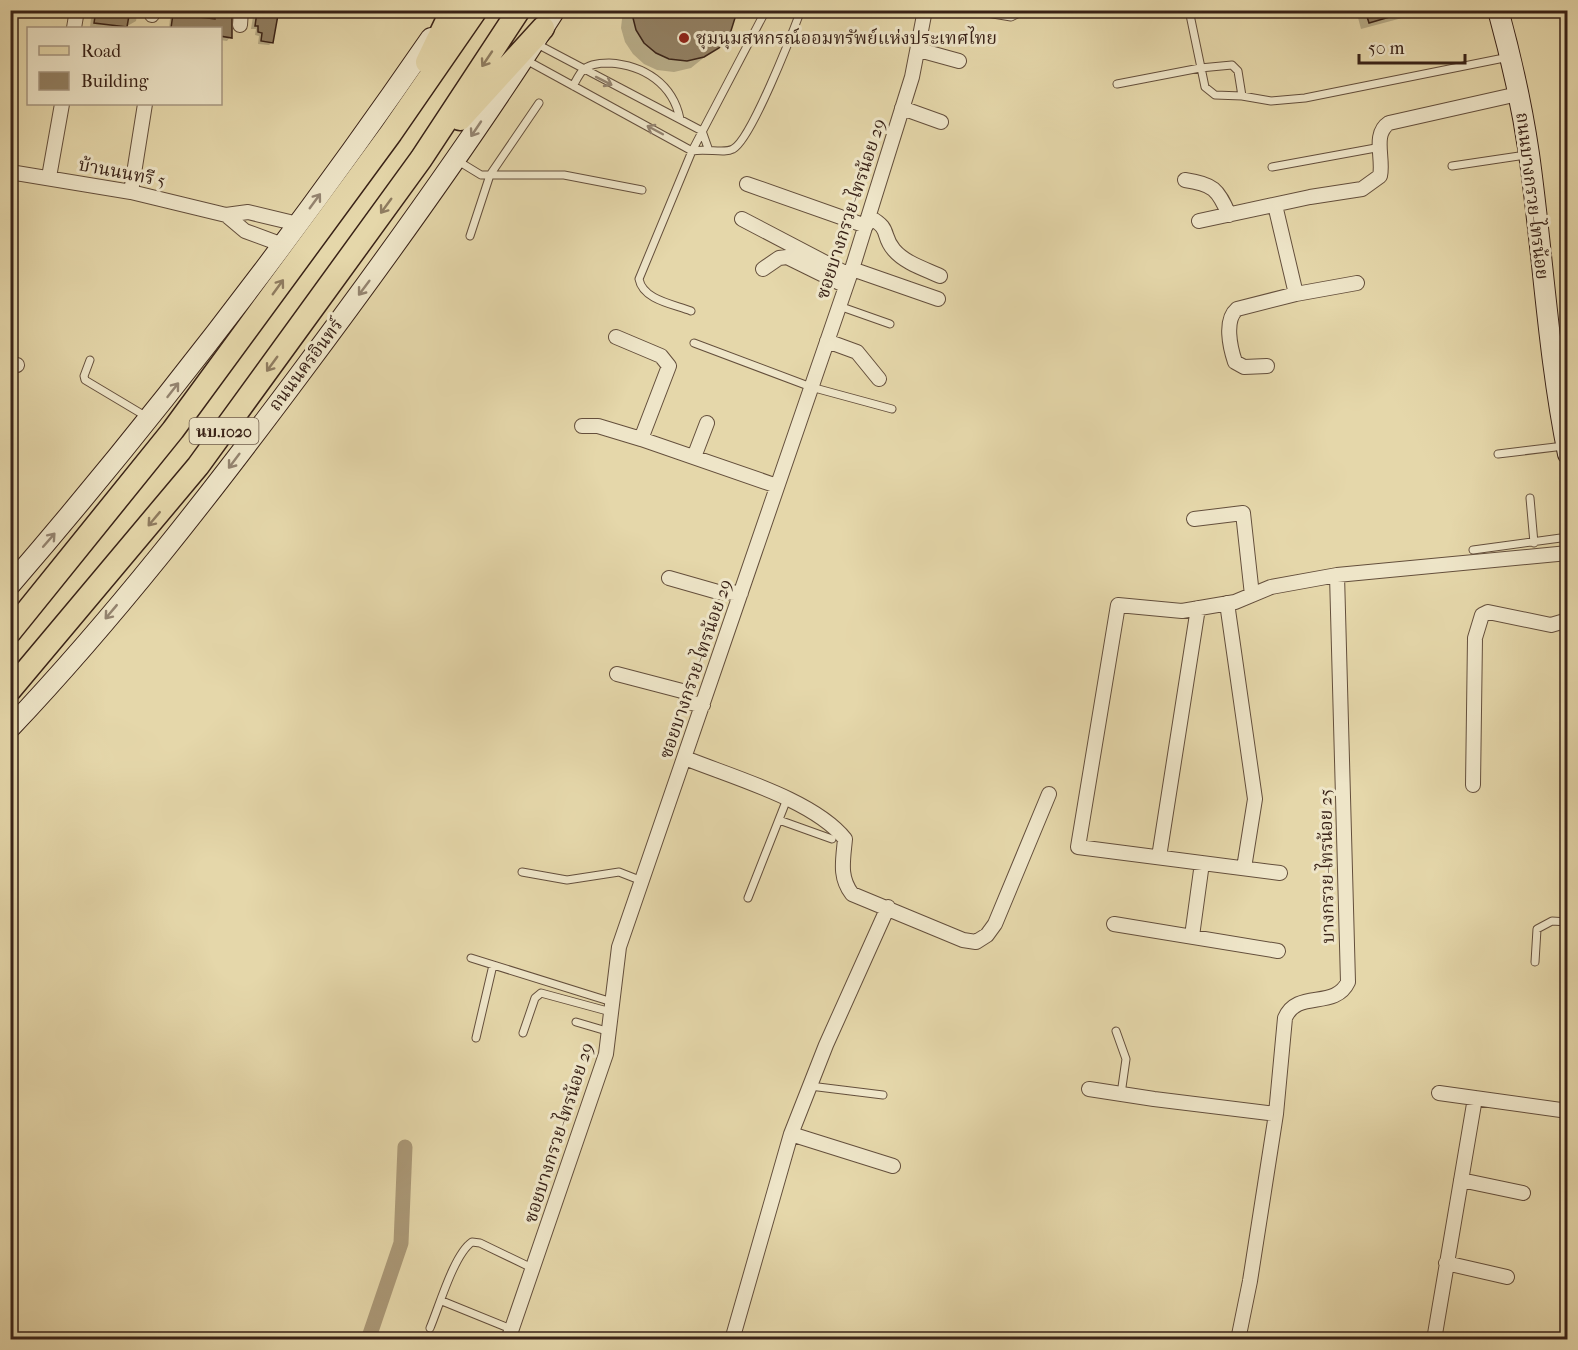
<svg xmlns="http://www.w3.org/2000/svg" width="1578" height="1350" viewBox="0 0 1578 1350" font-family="'IM FELL French Canon','Noto Serif Thai',serif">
  <rect width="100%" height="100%" fill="#e5d7aa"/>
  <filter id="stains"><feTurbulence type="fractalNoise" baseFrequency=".00333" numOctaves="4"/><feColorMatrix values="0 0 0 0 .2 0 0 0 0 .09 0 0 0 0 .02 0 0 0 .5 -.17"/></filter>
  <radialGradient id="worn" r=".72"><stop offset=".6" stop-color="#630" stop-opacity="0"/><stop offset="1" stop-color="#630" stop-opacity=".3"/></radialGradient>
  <!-- shadow -->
  <path fill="#0003" d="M92 10H138L136 21 124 28 90 27Z
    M171 10H231L230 37 227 41 220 40V28H169Z
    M254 10H275L272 42 269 45 258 44 259 36 255 35 256 29H251Z
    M623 10H734L717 47 691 68 674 72 657 70 644 64 633 54 625 42 621 28Z
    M1356 10H1432L1361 29Z"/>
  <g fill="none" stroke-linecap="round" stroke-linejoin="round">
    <!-- canal -->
    <path stroke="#ab9978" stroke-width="15" d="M368 1340 401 1243 405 1147"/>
  </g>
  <!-- building -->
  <path fill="#928063" stroke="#392217" stroke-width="1.5" d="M96 10H130L127 27 94 23Z
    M631 10H735V18L730 34 719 48 704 57 687 61 669 59 656 53 644 43 636 30Z
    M1365 10H1400V14L1369 23Z
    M257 12 278 15 273 43 261 41 262 33 258 32V26H255Z
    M173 14 215 19V14L232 16V38L220 36V28H171Z"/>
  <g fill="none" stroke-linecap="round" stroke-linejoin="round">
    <!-- service casing -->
    <g stroke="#644f3c" stroke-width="9">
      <path id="service" d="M969 10 1011 17 1025 10
        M1189 10 1205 87 1215 95 1242 96
        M537 44 702 131 708 148
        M526 60 692 151C707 148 724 154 733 149 751 140 792 34 801 10
        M1117 84 1200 68 1232 65 1238 71 1242 96 1271 101 1305 98 1509 57
        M573 86C576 81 579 74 583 70 589 64 601 63 609 63 644 65 673 84 680 119
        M458 161 481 175H564L642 190
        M1452 166 1526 155
        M1272 167 1381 147
        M470 236 490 175 539 103
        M839 306 890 324
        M691 311C673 304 643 300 639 279L692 151 766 10
        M694 343 811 387 892 409
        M90 360 84 376 85 380 147 417
        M1498 454 1564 446
        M1530 498 1534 543
        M1473 550 1568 537
        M779 820 832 839
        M522 872 567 880 619 872 642 881
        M748 898 787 799
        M471 958 612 1002
        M1535 962 1537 929 1552 921 1568 922
        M576 1022 610 1032
        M1116 1031 1126 1059 1121 1094
        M523 1033 535 998 541 993 611 1012
        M476 1038 493 965
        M810 1086 883 1095
        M442 1301 511 1329
        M430 1328C439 1307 454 1254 472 1242L480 1243 532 1268"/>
    </g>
    <!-- minor casing -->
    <g stroke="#644f3c" stroke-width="16">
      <path id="minor" d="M152 15 153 10
        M240 25 241 10
        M74 28 77 10
        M919 50 959 61
        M902 108 941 122
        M10 172 131 192 226 215 248 212 298 224
        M49 177 62 104
        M1185 180C1213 184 1218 189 1229 215
        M747 184 866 226
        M131 192 145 104
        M1275 205 1296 294 1357 283
        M226 215 245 231 283 245
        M869 217C892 229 881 235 894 250 905 263 925 269 940 276
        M742 219 849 275
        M1199 221 1310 197 1362 189 1380 176C1384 159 1372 134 1389 123L1518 94
        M763 269 779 258 787 257 846 286
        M852 269 938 299
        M616 337 661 356 669 366 641 439 777 486
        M827 341 857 352 879 379
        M10 364 17 365
        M1267 366 1244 367 1235 362C1230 347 1224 320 1237 309L1296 294
        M582 426H598L641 439
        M694 457 707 423
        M1194 519 1243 513 1252 595
        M669 578 718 592 741 593
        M1227 603 1255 799 1244 868
        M617 674 686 692 687 702 703 705
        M685 758C732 777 814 800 845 839 843 861 839 877 852 894L963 940 976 942 987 935 995 924 1049 794
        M1473 785 1475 638 1482 615 1488 612 1551 625 1568 620
        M1159 857 1198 608
        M1280 873 1078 847 1118 605 1182 611 1235 602 1271 587 1337 575 1568 553
        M1114 924 1278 951
        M1192 936 1202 863
        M1089 1089 1154 1099 1276 1114
        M1439 1093 1568 1111
        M791 1134 893 1166
        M1461 1180 1523 1193
        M1446 1263 1507 1277
        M508 1340 606 1054 619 947 852 269 912 77 925 10
        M732 1340 791 1134 826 1045 888 907
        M1238 1340 1250 1281 1276 1114 1285 1018C1297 989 1335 1010 1348 982L1337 575
        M1434 1340 1475 1098"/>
    </g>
    <!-- secondary casing -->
    <g stroke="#392217" stroke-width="22">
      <path id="secondary" d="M1498 10C1511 57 1522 106 1529 154 1543 254 1548 355 1568 454
        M10 585C161 410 300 228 431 38
        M10 728C115 617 209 496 300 374 389 255 475 136 555 10"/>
    </g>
    <!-- primary casing -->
    <g stroke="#392217" stroke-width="25">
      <path id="primary" d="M427 62 452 10
        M460 119 543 28
        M10 632 173 430 391 133 476 10
        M10 690 198 466 421 159 519 10"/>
    </g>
    <!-- service -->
    <use href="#service" stroke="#eee5c8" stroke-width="7"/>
    <!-- minor -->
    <use href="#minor" stroke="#eee5c8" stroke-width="14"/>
    <!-- secondary -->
    <use href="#secondary" stroke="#eee5c8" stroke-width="20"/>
    <!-- primary -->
    <use href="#primary" stroke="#e5d7aa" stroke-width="22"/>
  </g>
  <!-- one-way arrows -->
  <defs><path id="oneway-shaft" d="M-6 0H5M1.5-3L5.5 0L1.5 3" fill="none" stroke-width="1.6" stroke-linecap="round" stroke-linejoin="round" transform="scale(1.5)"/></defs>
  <g stroke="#8f7c60">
    <use href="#oneway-shaft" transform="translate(487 59) rotate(124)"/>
    <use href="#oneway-shaft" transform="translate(386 206) rotate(126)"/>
    <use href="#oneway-shaft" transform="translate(278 287) rotate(-54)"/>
    <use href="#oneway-shaft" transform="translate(272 364) rotate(126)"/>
    <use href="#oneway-shaft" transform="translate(154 519) rotate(130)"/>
  </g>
  <g stroke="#948470">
    <use href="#oneway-shaft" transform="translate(604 81) rotate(27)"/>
    <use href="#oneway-shaft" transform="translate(476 129) rotate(124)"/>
    <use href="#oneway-shaft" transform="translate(655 130) rotate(-152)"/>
    <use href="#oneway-shaft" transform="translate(315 201) rotate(-54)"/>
    <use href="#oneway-shaft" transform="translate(364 288) rotate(127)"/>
    <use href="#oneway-shaft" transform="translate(173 390) rotate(-52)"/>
    <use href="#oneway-shaft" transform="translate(234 461) rotate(127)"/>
    <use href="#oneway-shaft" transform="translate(49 540) rotate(-49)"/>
    <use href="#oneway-shaft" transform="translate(111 612) rotate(130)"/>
  </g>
  <!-- markers -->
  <circle fill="#8f2418" stroke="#eee5c8" stroke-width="2" cx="684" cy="38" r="6"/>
  <g text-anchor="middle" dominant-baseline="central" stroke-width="6" stroke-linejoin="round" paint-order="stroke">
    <!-- shield labels -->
    <rect fill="#eee5c8" stroke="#6f5c4c" stroke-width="1.5" x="189.5" y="418" width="69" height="26" rx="4.5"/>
    <g font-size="16" font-weight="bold" fill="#392217">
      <text x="224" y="431">นบ.1020</text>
    </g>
    <!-- poi labels -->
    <g font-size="18" fill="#392217" stroke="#eee5c8" text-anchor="start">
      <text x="696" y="38">ชุมนุมสหกรณ์ออมทรัพย์แห่งประเทศไทย</text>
    </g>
    <!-- street labels -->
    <g font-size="18" fill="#392217" stroke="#eee5c8">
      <text transform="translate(122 173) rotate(11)">บ้านนนทรี 5</text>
      <text transform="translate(1532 196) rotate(83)">ถนนบางกรวย-ไทรน้อย</text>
      <text transform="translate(851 209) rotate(-72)">ซอยบางกรวย-ไทรน้อย 29</text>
      <text transform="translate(306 365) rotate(-53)">ถนนนครอินทร์</text>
      <text transform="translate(696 669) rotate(-71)">ซอยบางกรวย-ไทรน้อย 29</text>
      <text transform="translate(1327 866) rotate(-91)">บางกรวย-ไทรน้อย 25</text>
      <text transform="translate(559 1133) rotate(-72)">ซอยบางกรวย-ไทรน้อย 29</text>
    </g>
  </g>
  <!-- margin -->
  <rect width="1578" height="1350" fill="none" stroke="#e5d7aa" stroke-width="36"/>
  <rect x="12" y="12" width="1554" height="1326" fill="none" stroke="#392217" stroke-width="3"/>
  <rect x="18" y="18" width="1542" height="1314" fill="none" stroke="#392217" stroke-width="1.5"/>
  <!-- legend -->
  <rect x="27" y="27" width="195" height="78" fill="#eee5c8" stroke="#a69781" stroke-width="1.5"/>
  <rect x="39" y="46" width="30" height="9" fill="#e5d7aa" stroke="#a69781" stroke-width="1.5"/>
  <text x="81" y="57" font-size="18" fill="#392217">Road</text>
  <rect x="39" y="72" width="30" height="18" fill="#928063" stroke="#a69781" stroke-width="1.5"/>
  <text x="81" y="87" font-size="18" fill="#392217">Building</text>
  <!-- scale -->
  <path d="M1359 54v9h106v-9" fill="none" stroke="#392217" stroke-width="3"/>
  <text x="1368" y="54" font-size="18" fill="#392217" stroke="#eee5c8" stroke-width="4.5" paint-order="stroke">50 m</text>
  <rect width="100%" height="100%" filter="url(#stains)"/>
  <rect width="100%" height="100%" fill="url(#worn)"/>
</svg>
